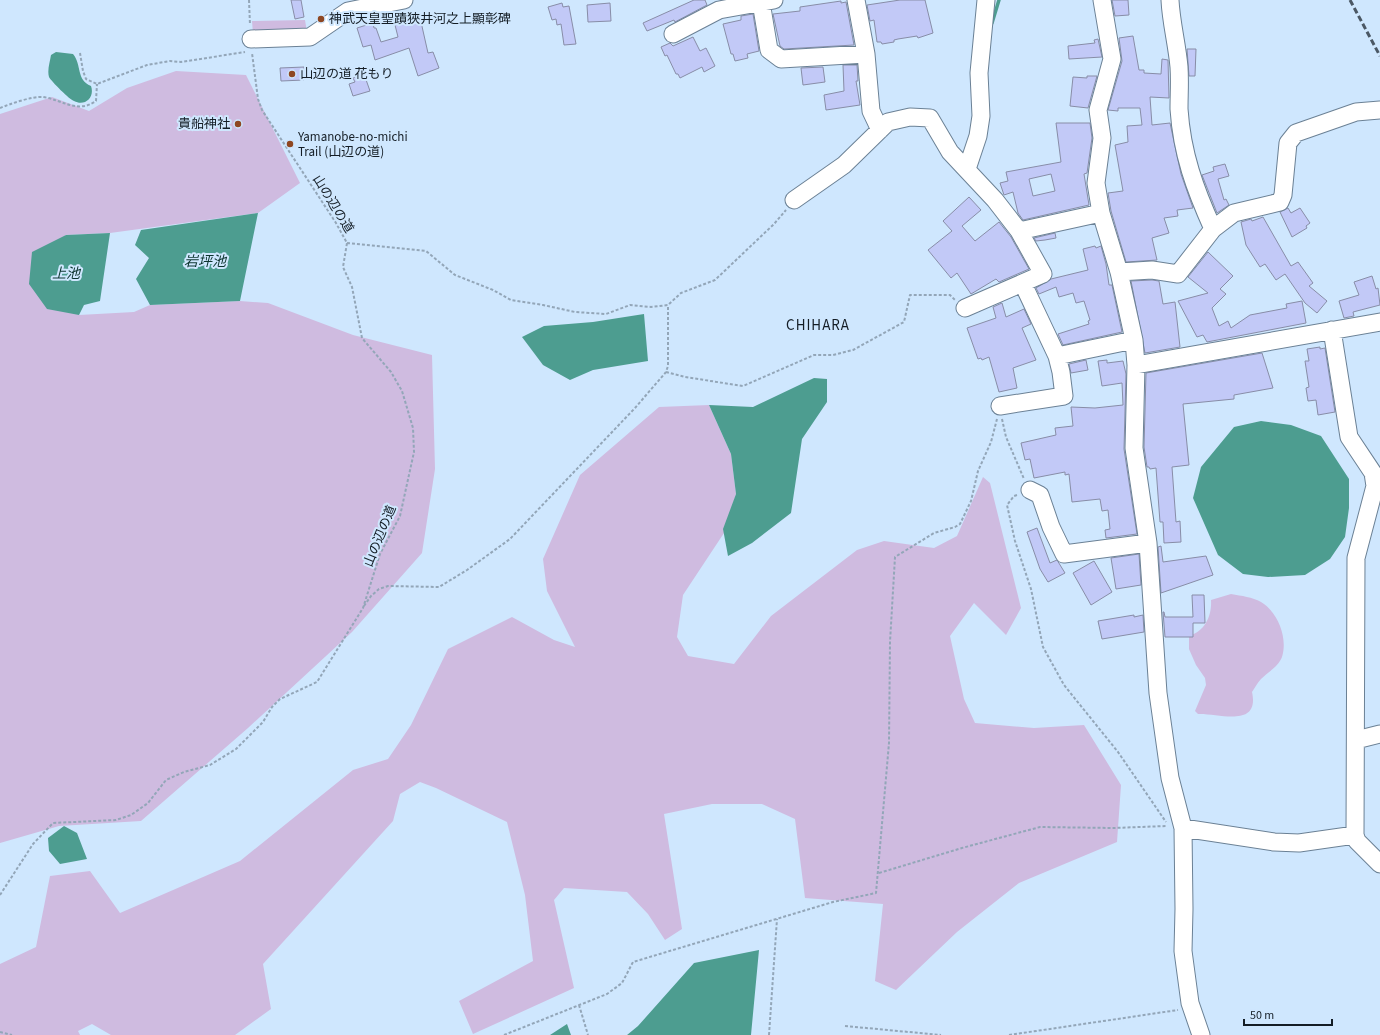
<svg xmlns="http://www.w3.org/2000/svg" width="1380" height="1035" viewBox="0 0 1380 1035" font-family="'Source Sans 3','Noto Sans JP',sans-serif">
  <rect width="100%" height="100%" fill="#cfe7fe"/>
  <!-- green -->
  <path fill="#cfbbe0" d="M305 20 307 32 253 34 252 21Z
    M176 71 246 75 300 183 258 213 110 233 65 235 79 315 134 312 150 305 240 301 268 303 353 335 432 355 435 469 422 553 352 632 248 728 141 821 59 826 0 843V114L52 97 89 111 127 88Z
    M709 405 731 454 736 494 724 533 683 595 677 637 688 656 734 664 771 616 857 550 884 541 934 548 957 536 983 477 990 483 1021 608 1006 635 974 603 950 636 964 699 975 723 1034 728 1084 725 1121 785 1117 842 1019 883 957 932 896 990 875 981 883 904 805 898 795 819 762 804H712L664 814 682 929 665 940 648 914 627 892 564 888 554 900 574 988 473 1034 459 1001 533 961 525 895 507 822 436 788 420 782 400 794 393 821 263 964 271 1009 235 1035H111L92 1024 78 1031 80 1035H0V964L36 947 50 876 90 871 120 913 240 861 353 770 388 759 411 725 448 649 512 617 554 640 575 647 547 591 543 559 580 475 659 407Z
    M1231 594C1242 596 1252 597 1261 602 1278 612 1288 638 1282 657 1278 667 1268 672 1261 679 1257 683 1255 688 1252 692 1260 729 1218 713 1198 714L1195 711 1206 685 1205 678 1196 665 1189 649V636C1205 631 1212 616 1211 600Z"/>
  <!-- water -->
  <path fill="#4d9d90" d="M56 52 73 54C82 65 76 80 91 86 95 97 85 107 74 101 70 100 51 81 49 77 47 70 50 62 51 55Z
    M258 213 240 301 150 305 136 279 149 258 135 245 141 230Z
    M110 233 100 301 84 305 79 315 47 309 29 284 32 252 66 235Z
    M644 314 648 361 593 370 570 380 543 365 522 337 544 326 593 322Z
    M814 378 827 379V402L802 439 791 513 752 543 728 556 723 529 736 494 731 454 709 405 753 407Z
    M1261 421 1291 425 1321 436 1349 479V508L1345 537 1330 559 1305 575 1268 577 1243 574 1218 555 1193 498 1201 467 1234 427Z
    M64 826 77 833 87 859 60 864 49 851 48 838Z
    M759 950 751 1035H627L638 1026 694 963Z
    M567 1024 571 1035H550Z"/>
  <g fill="none" stroke-linecap="round" stroke-linejoin="round">
    <!-- stream -->
    <path stroke="#4d9d90" stroke-width="3.5" d="M992 23 999 0"/>
  </g>
  <!-- building -->
  <path fill="#c2c9f7" stroke="#888da7" fill-rule="evenodd" d="M291 0H301L304 17 295 19Z
    M694 0H705L707 5 675 22 674 20 647 31 643 23Z
    M900 0H925L933 33 918 38 917 36 898 39 894 40V42L882 44 881 42H877L874 20 870 21 867 5Z
    M1112 0H1128L1129 15 1115 16Z
    M841 1V3L846 2 854 45 784 49 780 46 773 14 800 11V7Z
    M562 3 563 7 569 6 576 44 564 45 561 24 557 25 556 19 552 20 548 7Z
    M610 3 611 21 588 22 587 5Z
    M403 14 406 23 416 21 417 22H421L428 53 433 52 439 68 418 76 409 48 375 60 371 45 363 47 357 28 373 23 374 28H376L381 42 398 37 393 17Z
    M753 14 759 51 747 54 748 58 735 61 733 54H731L723 24 741 20V16Z
    M1133 36 1139 70H1144V73L1161 74 1162 59 1168 60 1169 98 1150 97 1152 125 1170 123 1181 174 1193 208 1177 210 1178 216 1164 218 1169 233 1152 238 1157 260 1126 262 1111 211 1108 193 1123 191 1115 145 1128 142 1127 126 1142 125 1140 108H1118V111L1108 110 1122 61 1119 38Z
    M693 37 700 51 706 48 715 66 704 72 702 67 680 78 678 74H676L667 55 665 56 661 47 670 43 673 46Z
    M1098 39 1102 57 1069 59 1068 46 1095 43 1094 40Z
    M1187 49H1196L1195 76H1189Z
    M843 65H857L858 81H856L860 105 826 110 824 95 844 91Z
    M304 67V80L281 81 280 68Z
    M823 67 825 82 803 85 801 68Z
    M364 74 370 91 353 96 349 84 355 82 353 78Z
    M1087 76H1097L1088 108 1070 106 1073 77 1087 78Z
    M1056 123H1090L1092 138 1087 173 1084 174 1089 205 1023 220 1018 213 1013 192 1004 195 1000 183 1008 181 1006 172 1061 162ZM1051 174 1055 191 1033 196 1029 179Z
    M1225 164 1229 176 1218 179 1224 200 1226 199 1229 205 1217 213 1202 175 1214 171 1213 167Z
    M969 197 981 210 962 226 975 241 999 222 1011 237 1029 269 999 282 996 279 971 294 957 273 951 278 928 250 952 231 943 221Z
    M1288 208 1291 213 1300 208 1310 223 1306 226 1307 228 1292 237 1280 212Z
    M1263 217 1291 266 1298 262 1313 283 1309 286 1327 301 1317 313 1305 303 1285 274 1276 280 1265 264 1260 267 1246 245 1241 222 1251 219 1252 221Z
    M1055 233 1056 238 1045 240 1036 241 1034 238Z
    M1095 246 1096 248 1101 246 1106 264 1109 285H1112L1122 332 1063 345 1058 334 1089 324 1088 321 1090 320 1084 301 1076 303 1073 293 1059 297 1056 287 1039 294 1036 288 1051 279 1088 270 1083 249Z
    M1208 252 1233 276 1220 289 1226 294 1212 308 1219 326 1228 321 1231 328 1250 315 1287 308 1286 304 1302 301 1306 323 1207 342 1203 335 1197 337 1178 301 1208 293 1188 277Z
    M1372 276 1376 289 1378 288 1380 305 1353 312 1354 316 1344 318 1339 301 1359 295 1354 282Z
    M1152 280 1159 281 1163 304 1175 302 1180 347 1145 353 1131 281Z
    M1002 303 1006 317 1024 309 1031 324 1022 328 1036 360 1013 368 1017 388 999 392 989 357 982 360 981 358 978 359 967 328 996 318 993 307Z
    M1320 347V349L1325 348 1335 412 1318 415 1316 400 1308 401 1306 388 1309 387 1305 361H1309L1307 349Z
    M1262 353 1273 388 1234 395V399L1183 404 1189 465 1172 467 1176 522 1180 521 1181 542 1164 543 1163 522H1160L1156 468 1150 469 1149 467H1147L1144 447 1146 373Z
    M1086 360 1088 370 1071 373 1069 364Z
    M1107 360V363L1123 361 1126 374 1124 449 1137 534 1106 538 1105 530 1110 529 1108 510 1102 511 1100 499 1072 502 1069 474 1065 475V472L1034 478 1030 459 1025 460 1021 443 1056 435 1055 428 1073 426 1071 407 1095 408 1123 405 1122 383 1102 386 1098 361Z
    M1037 528 1050 563 1057 560 1065 573 1048 582 1040 569 1027 532Z
    M1161 546 1163 562 1206 556 1213 575 1161 593 1158 547Z
    M1139 554 1141 585 1116 589 1111 558Z
    M1094 561 1112 592 1091 605 1073 573Z
    M1192 595H1204L1205 623H1193V637H1165L1163 612H1164L1165 617H1193Z
    M1134 615V617L1143 615 1144 632 1102 639 1098 621Z"/>
  <g fill="none" stroke-linecap="round" stroke-linejoin="round">
    <!-- minor casing -->
    <g stroke="#6b8195" stroke-width="19">
      <path id="minor" d="M856 0 866 54 871 111 880 130
        M1102 0 1112 59 1098 110 1102 138 1096 183 1101 213 1119 272 1134 340 1136 365 1134 448 1148 543 1158 693 1170 778 1183 828 1184 909 1183 951 1190 1003 1201 1035
        M1170 0C1171 22 1177 44 1179 67 1180 81 1179 95 1179 109 1182 154 1195 189 1213 229
        M761 2 769 50 781 59 866 54
        M673 34 719 10 774 0
        M251 39 310 37 348 11 404 0
        M967 169 978 136 981 116 979 73 986 0
        M794 200 844 165 888 122 910 117 930 118 950 152 995 200 1019 231 1043 274 965 308
        M1019 231 1101 213
        M1119 272 1152 270 1178 274 1213 229 1234 213 1280 202 1283 195 1288 143 1296 133 1356 112 1380 110
        M1332 330 1349 437 1373 473 1375 486 1356 558 1355 835 1357 841 1380 864
        M1057 356 1134 340
        M1136 365 1380 322
        M1000 406 1064 396 1061 372 1057 356 1023 284
        M1030 490 1040 495 1051 527 1064 554 1148 543
        M1356 740 1380 734
        M1183 828 1274 842 1299 843 1355 835"/>
    </g>
    <!-- path -->
    <path stroke="#93a6b8" stroke-width="2" stroke-dasharray="3 2" stroke-linecap="butt" d="M249 0 250 25
      M80 53 83 71 86 79 97 84 147 65 170 61 181 62 245 52
      M0 108C10 104 32 96 43 97 63 100 77 114 96 101L97 84
      M347 243 426 251 455 275 493 290 511 300 543 305 575 312 606 314 630 305 651 307 668 305 681 293 715 280 774 224 786 210
      M666 372 685 377 743 386 814 355H833L853 350 904 322 910 295H950L955 300
      M1002 419 1006 437 1024 479
      M1017 495 1014 496 1007 505 1015 541 1031 589 1043 647 1064 685 1118 752 1166 822
      M364 606 371 596 379 589 388 586 439 587 467 570 510 539 635 408 666 372 668 366V305
      M879 873 962 848 1040 827 1113 828 1167 826
      M0 895 33 844 53 823 116 820 131 815 148 803 166 780 184 772 210 765 236 749 263 722 272 707 280 699 317 682 363 608 380 554 400 516 414 452 413 428 402 391 391 372 362 338 352 287 343 267 347 243 336 223 262 110 258 99 252 53
      M579 1005 588 1035
      M845 1026 941 1035
      M0 1032 12 1035
      M504 1035 607 994 622 983 633 962 833 902 876 893 889 743 890 642 895 557 934 533 955 527 960 524 971 501 978 471 991 442 997 419
      M769 1035 777 919
      M1009 1035 1178 1010"/>
    <!-- minor -->
    <use href="#minor" stroke="#fff" stroke-width="17"/>
    <!-- rail -->
    <path stroke="#4b5865" stroke-width="3" stroke-dasharray="6 3" stroke-linecap="butt" d="M1350 0 1380 56"/>
  </g>
  <!-- markers -->
  <g fill="#8e4722" stroke="#cfe7fe" stroke-width="1.5">
    <circle cx="321" cy="19" r="4"/>
    <circle cx="292" cy="74" r="4"/>
    <circle cx="238" cy="124" r="4"/>
    <circle cx="290" cy="144" r="4"/>
  </g>
  <g text-anchor="middle" dominant-baseline="central" stroke-width="4" stroke-linejoin="round" paint-order="stroke">
    <!-- poi labels -->
    <g font-size="13" fill="#141d25" stroke="#cfe7fe" text-anchor="start">
      <text x="329" y="19">神武天皇聖蹟狹井河之上顯彰碑</text>
      <text x="300" y="74">山辺の道 花もり</text>
      <text x="230" y="124" text-anchor="end">貴船神社</text>
      <text x="298" y="137">Yamanobe-no-michi<tspan x="298" dy="15">Trail (山辺の道)</tspan></text>
    </g>
    <!-- street labels -->
    <g font-size="13" fill="#141d25" stroke="#cfe7fe">
      <text transform="translate(333 204) rotate(58)">山の辺の道</text>
      <text transform="translate(380 536) rotate(-68)">山の辺の道</text>
    </g>
    <!-- water labels -->
    <g font-size="14" font-style="italic" fill="#0d342f" stroke="#cfe7fe">
      <text x="205" y="262">岩坪池</text>
      <text x="66" y="274">上池</text>
    </g>
    <!-- quarter labels -->
    <g font-size="15" letter-spacing="1" fill="#141d25" stroke="#cfe7fe">
      <text x="818" y="325">CHIHARA</text>
    </g>
  </g>
  <!-- scale -->
  <path d="M1244 1019v6h88v-6" fill="none" stroke="#141d25" stroke-width="2"/>
  <text x="1250" y="1019" font-size="12" fill="#141d25" stroke="#cfe7fe" stroke-width="3" paint-order="stroke">50 m</text>
</svg>
